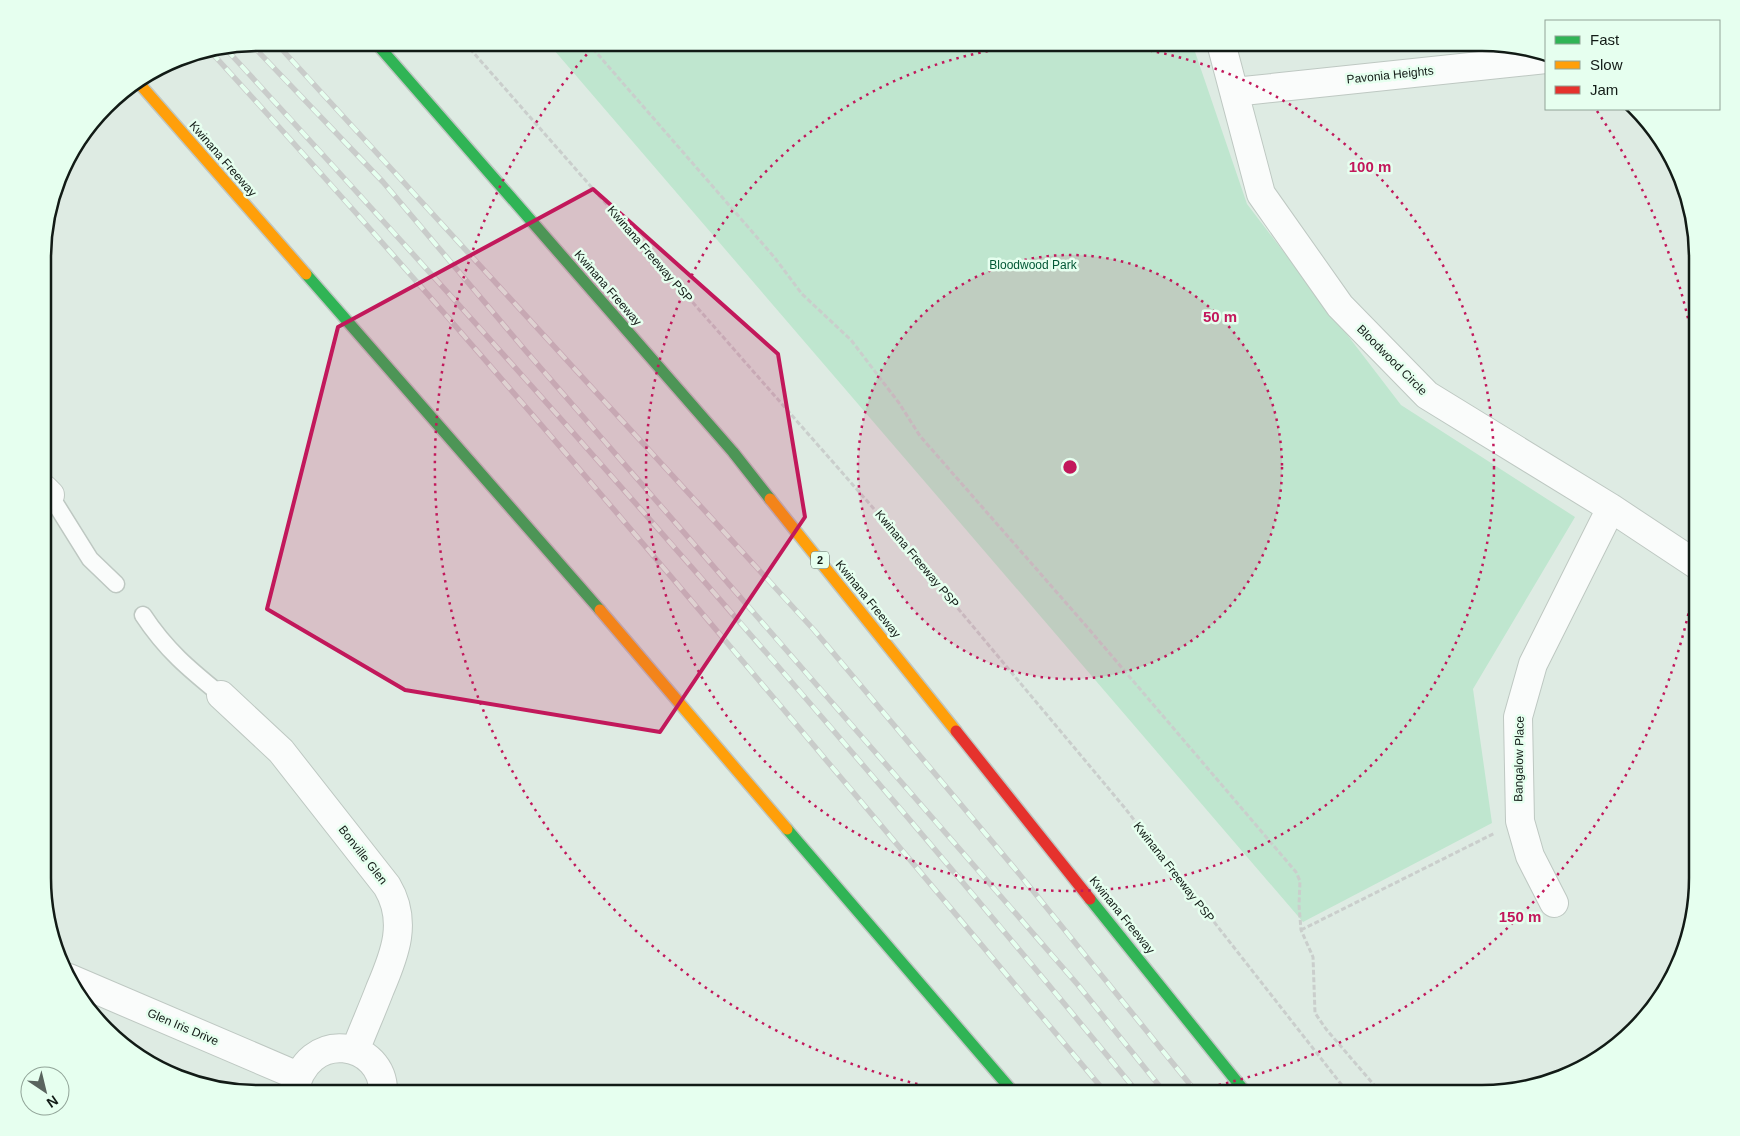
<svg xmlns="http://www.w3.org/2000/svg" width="1740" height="1136" viewBox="0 0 1740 1136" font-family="Arial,sans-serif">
  <rect width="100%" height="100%" fill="#deebe3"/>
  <!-- green -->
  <path fill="#bfe6cf" d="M548 43H1192L1247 204 1401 405 1575 517 1473 689 1492 823 1303 922Z"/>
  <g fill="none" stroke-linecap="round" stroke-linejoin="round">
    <!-- lane casing -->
    <g stroke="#bec8c2" stroke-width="19">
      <path id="lane" d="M50 495 90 559 116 584
        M143 615C166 650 189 669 221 695"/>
    </g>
    <!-- street casing -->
    <g stroke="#bec8c2" stroke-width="30">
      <path id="street" d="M1221 43 1261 194 1340 306 1427 395 1611 508 1697 565
        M1234 92 1546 59
        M44 489 50 495
        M221 695 281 751 387 886C408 921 395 954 380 989 372 1010 363 1030 355 1051
        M1554 903 1530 856 1520 821 1518 717 1533 664 1611 508
        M69 978 298 1076
        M294 1093C306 1026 385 1041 383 1093"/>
    </g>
    <!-- fast casing -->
    <g stroke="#bfc6c2" stroke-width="14">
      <path id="fast" d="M376 43 733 452 770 499
        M306 274 600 610
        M787 829 1014 1093
        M1090 899 1246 1093"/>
    </g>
    <!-- slow casing -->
    <g stroke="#bfc6c2" stroke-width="14">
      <path id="slow" d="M138 82 306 274
        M770 499 956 731
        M600 610 787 829"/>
    </g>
    <!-- jam casing -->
    <g stroke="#bfc6c2" stroke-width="14">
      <path id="jam" d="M956 731 1090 899"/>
    </g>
    <!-- path -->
    <path stroke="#cacecc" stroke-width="3" stroke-dasharray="5 2.5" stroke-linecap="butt" d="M465 43 889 526 1124 807 1348 1093
      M588 43 775 258 802 294 851 340 899 403 920 436 1088 628 1296 872 1300 881 1299 905 1301 930 1313 957 1315 1013 1326 1029 1381 1093
      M1301 930 1495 833"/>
    <!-- lane -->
    <use href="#lane" stroke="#fafcfb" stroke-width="16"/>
    <!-- street -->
    <use href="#street" stroke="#fafcfb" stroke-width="28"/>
    <!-- fast -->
    <use href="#fast" stroke="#30b455" stroke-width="11"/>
    <!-- slow -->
    <use href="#slow" stroke="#ff9f0a" stroke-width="11"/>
    <!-- jam -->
    <use href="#jam" stroke="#e5322d" stroke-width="11"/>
    <!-- rail casing -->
    <g stroke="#c9ccca" stroke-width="5.5">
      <path id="rail" d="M276 43 814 630 1016 870 1197 1093
        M251 44 383 182 525 350 1078 985 1165 1093
        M226 49C539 389 845 736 1138 1093
        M211 52C520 390 811 743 1106 1093"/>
    </g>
    <!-- rail -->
    <use href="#rail" stroke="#e6ffef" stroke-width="4" stroke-dasharray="11" stroke-linecap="butt"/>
  </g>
  <!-- marked area -->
  <path fill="#c2185b" fill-opacity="0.2" stroke="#c2185b" stroke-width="4" stroke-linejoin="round" d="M593 189 778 354 805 517 660 732 405 690 267 609 338 327Z"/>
  <!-- distance rings -->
  <circle cx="1070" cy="467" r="212" fill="#c2185b" fill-opacity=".12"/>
  <g fill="none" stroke="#c2185b" stroke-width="2.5" stroke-dasharray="2.5 5">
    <circle cx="1070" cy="467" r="212"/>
    <circle cx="1070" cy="467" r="424"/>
    <path d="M1696 577A636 636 0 0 1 1186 1092M954 1092A636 636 0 0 1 594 46M1597 111A636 636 0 0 1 1696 357"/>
  </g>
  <g text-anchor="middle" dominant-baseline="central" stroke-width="5" stroke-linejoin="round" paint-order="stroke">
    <!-- shield labels -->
    <rect fill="#e6ffef" stroke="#525f57" stroke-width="1" x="811" y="551.5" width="18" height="17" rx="4"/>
    <g font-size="11" font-weight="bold" fill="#121b16">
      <text x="820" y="560">2</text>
    </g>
    <!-- street labels -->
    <g font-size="12" fill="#121b16" stroke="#e6ffef">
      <text transform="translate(1390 75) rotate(-6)">Pavonia Heights</text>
      <text transform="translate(223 159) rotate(49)">Kwinana Freeway</text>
      <text transform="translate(650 254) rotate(49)">Kwinana Freeway PSP</text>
      <text transform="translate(608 288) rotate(49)">Kwinana Freeway</text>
      <text transform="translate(1392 360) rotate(45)">Bloodwood Circle</text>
      <text transform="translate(917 559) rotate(50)">Kwinana Freeway PSP</text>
      <text transform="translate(868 599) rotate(51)">Kwinana Freeway</text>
      <text transform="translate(1519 759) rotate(-89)">Bangalow Place</text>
      <text transform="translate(363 855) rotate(52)">Bonville Glen</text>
      <text transform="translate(1174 872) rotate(52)">Kwinana Freeway PSP</text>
      <text transform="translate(1122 915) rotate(51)">Kwinana Freeway</text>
      <text transform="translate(183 1027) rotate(23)">Glen Iris Drive</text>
    </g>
    <!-- park labels -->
    <g font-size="12" fill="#025735" stroke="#e6ffef">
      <text x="1033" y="265">Bloodwood Park</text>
    </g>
  </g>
  <!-- crop -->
  <path d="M0 0H1740V1136H0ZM258 51H1482A207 207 0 0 1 1689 258V878A207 207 0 0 1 1482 1085H258A207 207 0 0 1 51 878V258A207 207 0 0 1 258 51Z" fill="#e6ffef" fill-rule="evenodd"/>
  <path fill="none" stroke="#121b16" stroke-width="2.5" d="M258 51H1482A207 207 0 0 1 1689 258V878A207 207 0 0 1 1482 1085H258A207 207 0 0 1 51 878V258A207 207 0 0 1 258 51Z"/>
  <circle cx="1070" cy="467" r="8" fill="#c2185b" stroke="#e6ffef" stroke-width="2.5"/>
  <g font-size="15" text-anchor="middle" font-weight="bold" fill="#c2185b" stroke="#e6ffef" stroke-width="5" stroke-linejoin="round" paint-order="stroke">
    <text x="1370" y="172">100 m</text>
    <text x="1220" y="322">50 m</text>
    <text x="1520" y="922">150 m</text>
  </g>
  <!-- legend -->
  <rect x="1545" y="20" width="175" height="90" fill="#e6ffef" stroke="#91a498"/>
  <rect x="1555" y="36" width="25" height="8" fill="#30b455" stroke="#91a498"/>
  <text x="1590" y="45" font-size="15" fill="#121b16">Fast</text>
  <rect x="1555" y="61" width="25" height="8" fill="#ff9f0a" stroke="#91a498"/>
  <text x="1590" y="70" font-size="15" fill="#121b16">Slow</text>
  <rect x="1555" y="86" width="25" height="8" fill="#e5322d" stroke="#91a498"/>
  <text x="1590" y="95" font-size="15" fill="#121b16">Jam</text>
  <!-- north arrow -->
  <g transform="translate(45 1091) rotate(145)"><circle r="24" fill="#e6ffef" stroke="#91a498"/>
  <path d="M0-4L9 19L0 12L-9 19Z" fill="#59645e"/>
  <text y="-8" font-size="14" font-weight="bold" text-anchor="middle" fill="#121b16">N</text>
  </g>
</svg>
